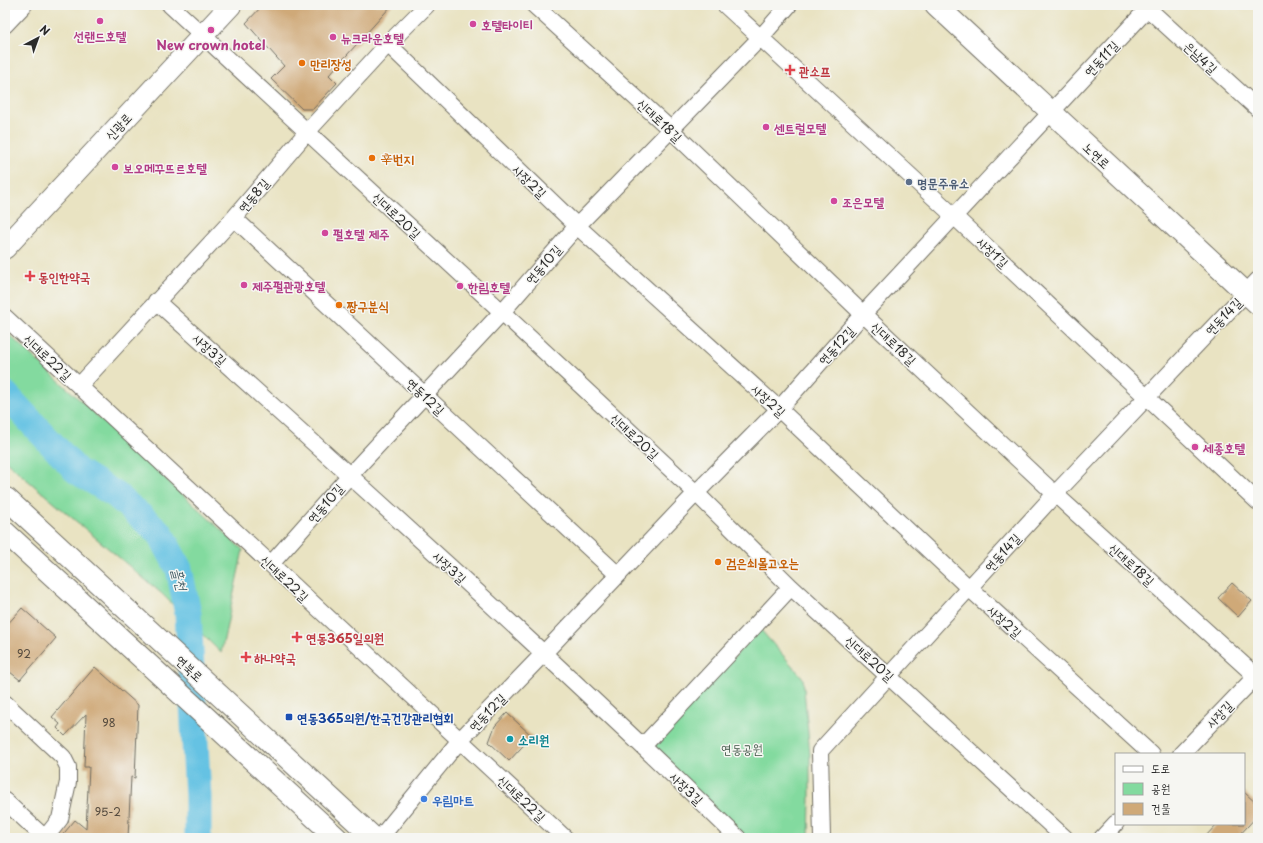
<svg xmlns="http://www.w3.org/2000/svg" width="1263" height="843" viewBox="0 0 1263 843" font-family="'Playpen Sans','LXGW WenKai TC','Poor Story',sans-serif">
  <rect width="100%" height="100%" fill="#f6f6f2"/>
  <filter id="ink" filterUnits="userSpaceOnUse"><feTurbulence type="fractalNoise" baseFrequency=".025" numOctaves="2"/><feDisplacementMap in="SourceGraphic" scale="8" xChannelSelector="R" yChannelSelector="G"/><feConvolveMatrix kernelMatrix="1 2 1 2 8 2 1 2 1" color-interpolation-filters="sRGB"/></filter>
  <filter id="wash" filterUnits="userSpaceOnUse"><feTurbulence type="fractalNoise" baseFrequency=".012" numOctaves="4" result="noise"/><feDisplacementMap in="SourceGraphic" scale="16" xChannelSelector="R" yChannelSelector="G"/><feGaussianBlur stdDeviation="0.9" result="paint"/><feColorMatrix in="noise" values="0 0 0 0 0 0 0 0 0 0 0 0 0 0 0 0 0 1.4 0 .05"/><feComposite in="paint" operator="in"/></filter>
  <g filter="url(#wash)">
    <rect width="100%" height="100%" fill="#e9e3c2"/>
    <!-- green -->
    <path fill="#83da9f" stroke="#578265" d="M5 331 243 550 221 653 161 593 25 478 5 460Z
      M760 629 803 678 810 755V799L809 838H738L648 751Z"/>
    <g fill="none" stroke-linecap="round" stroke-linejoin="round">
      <!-- river -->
      <path stroke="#65c2e3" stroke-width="27" d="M5 394 77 471 116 495 160 533 179 569 188 614 198 797V838"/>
    </g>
    <g id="blocks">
      <!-- building -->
      <path fill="#cfa978" d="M263 5H392L329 75 337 83 313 109H302L271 79 284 66 246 23Z
        M1232 583 1252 601 1238 617 1218 598Z
        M22 608 56 638 20 680 5 668V627Z
        M95 667 138 705 135 778 131 777 128 838H60L75 820 86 829 89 767H84L86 714 65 736 57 728 60 724 52 717Z
        M507 713 532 736 509 761 489 742 495 726Z
        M1244 792 1258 805V815L1237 838H1204L1217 824H1244Z"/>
    </g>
  </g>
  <g filter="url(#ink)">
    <use href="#blocks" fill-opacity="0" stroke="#6e6b60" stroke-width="1"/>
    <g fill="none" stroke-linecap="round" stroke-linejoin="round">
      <!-- minor casing -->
      <g stroke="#6e6b60" stroke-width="18">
        <path id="minor" d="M170 5 502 312 696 493 791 587 1065 838
          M534 5 670 129 863 314 1055 494 1258 678
          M725 5 955 217 1258 502
          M1144 5 1258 109
          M5 25 24 5
          M388 44 577 226 779 409 969 588 1151 754
          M234 218 618 575
          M156 301C352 477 549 654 738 838
          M5 317 565 838
          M79 386 234 218 307 132 388 44 427 5
          M271 564 350 475 502 312 577 226 761 37 789 5
          M5 703 63 757 68 767V782L60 819 45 838
          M643 746 791 587
          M1181 754 1258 674
          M5 801 45 838
          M380 838 460 740 544 653 696 493 779 409 863 314 1151 5
          M822 838 820 751 1055 494 1258 280
          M1102 838 1116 823"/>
      </g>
      <!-- major casing -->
      <g stroke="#6e6b60" stroke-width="23">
        <path id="major" d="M936 5 1258 304
          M5 248 231 5
          M5 498 7 499 374 838
          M5 532 337 838"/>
      </g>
      <!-- minor -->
      <use href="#minor" stroke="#fff" stroke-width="16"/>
      <!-- major -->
      <use href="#major" stroke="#fff" stroke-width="21"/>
    </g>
  </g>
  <!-- markers -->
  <g fill="#d1479c" stroke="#f6f6f2" stroke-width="1.5">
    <circle cx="100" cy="21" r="4"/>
    <circle cx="473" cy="24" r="4"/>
    <circle cx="211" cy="30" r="4"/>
    <circle cx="333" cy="37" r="4"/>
    <circle cx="766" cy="127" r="4"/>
    <circle cx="115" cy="167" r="4"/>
    <circle cx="834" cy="201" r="4"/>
    <circle cx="325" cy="233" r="4"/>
    <circle cx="244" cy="285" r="4"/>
    <circle cx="460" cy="286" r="4"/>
    <circle cx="1195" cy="447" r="4"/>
  </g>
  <g fill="#e8710a" stroke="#f6f6f2" stroke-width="1.5">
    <circle cx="302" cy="63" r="4"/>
    <circle cx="372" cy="158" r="4"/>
    <circle cx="339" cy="305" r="4"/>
    <circle cx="718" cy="562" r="4"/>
  </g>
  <g fill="#e0444e" stroke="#f6f6f2" stroke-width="1.5">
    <path d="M788 64h4v4h4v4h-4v4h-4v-4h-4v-4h4z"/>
    <path d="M28 270h4v4h4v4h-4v4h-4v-4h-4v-4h4z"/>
    <path d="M295 631h4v4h4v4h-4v4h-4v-4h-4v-4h4z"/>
    <path d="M244 651h4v4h4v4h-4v4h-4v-4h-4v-4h4z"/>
  </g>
  <circle fill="#5c6f8a" stroke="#f6f6f2" stroke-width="1.5" cx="909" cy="182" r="4"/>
  <rect fill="#1a4fb4" stroke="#f6f6f2" stroke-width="1.5" x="285" y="713" width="8" height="8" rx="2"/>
  <circle fill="#0f9aa8" stroke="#f6f6f2" stroke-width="1.5" cx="510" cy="739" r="4"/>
  <circle fill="#3f7fe0" stroke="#f6f6f2" stroke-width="1.5" cx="424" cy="799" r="4"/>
  <g text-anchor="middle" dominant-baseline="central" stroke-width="3" stroke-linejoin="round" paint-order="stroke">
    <!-- number labels -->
    <g font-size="11" fill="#544a3e">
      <text x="24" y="653">92</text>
      <text x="109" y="722">98</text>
      <text x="108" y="811">95-2</text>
    </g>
    <!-- hotel labels -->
    <g font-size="13" font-weight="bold" fill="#b23c85" stroke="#f6f6f2" text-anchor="start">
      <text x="481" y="24">호텔타이티</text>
      <text x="100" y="35" text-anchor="middle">선랜드호텔</text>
      <text x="341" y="37">뉴크라운호텔</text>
      <text x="211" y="44" text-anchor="middle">New crown hotel</text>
      <text x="774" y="127">센트럴모텔</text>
      <text x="123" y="167">보오메꾸뜨르호텔</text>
      <text x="842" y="201">조은모텔</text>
      <text x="333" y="233">펄호텔 제주</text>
      <text x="252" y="285">제주펄관광호텔</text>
      <text x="468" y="286">한림호텔</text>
      <text x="1203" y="447">세종호텔</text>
    </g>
    <!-- street labels -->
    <g font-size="13" fill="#2b2b2b" stroke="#f6f6f2">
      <text transform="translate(1201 57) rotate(43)">은남4길</text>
      <text transform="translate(1101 58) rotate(-47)">연동11길</text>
      <text transform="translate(660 120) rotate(43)">신대로18길</text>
      <text transform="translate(118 126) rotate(-47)">신광로</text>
      <text transform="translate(1097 155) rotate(43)">노연로</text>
      <text transform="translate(530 181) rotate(44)">사장2길</text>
      <text transform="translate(253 195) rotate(-50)">연동8길</text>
      <text transform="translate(397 215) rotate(43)">신대로20길</text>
      <text transform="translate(993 252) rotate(43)">사장1길</text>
      <text transform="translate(543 264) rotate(-49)">연동10길</text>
      <text transform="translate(1223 316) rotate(-46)">연동14길</text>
      <text transform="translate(894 343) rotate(43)">신대로18길</text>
      <text transform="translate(836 345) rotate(-48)">연동12길</text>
      <text transform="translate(210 349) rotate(42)">사장3길</text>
      <text transform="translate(48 357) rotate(43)">신대로22길</text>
      <text transform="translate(426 396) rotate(43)">연동12길</text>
      <text transform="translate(769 400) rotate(42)">사장2길</text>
      <text transform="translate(635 436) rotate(43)">신대로20길</text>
      <text transform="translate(325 503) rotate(-49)">연동10길</text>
      <text transform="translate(1002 552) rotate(-48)">연동14길</text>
      <text transform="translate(1132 564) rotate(42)">신대로18길</text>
      <text transform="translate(450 567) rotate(43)">사장3길</text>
      <text transform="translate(285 578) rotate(43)">신대로22길</text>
      <text transform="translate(1005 621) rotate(42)">사장2길</text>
      <text transform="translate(870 658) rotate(42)">신대로20길</text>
      <text transform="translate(190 668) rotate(43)">연북로</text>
      <text transform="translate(487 712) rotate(-46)">연동12길</text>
      <text transform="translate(1219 714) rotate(-46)">사장길</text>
      <text transform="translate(687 788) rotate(44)">사장3길</text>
      <text transform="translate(522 798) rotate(43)">신대로22길</text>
    </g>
    <!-- food labels -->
    <g font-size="13" font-weight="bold" fill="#c56008" stroke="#f6f6f2" text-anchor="start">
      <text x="310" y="63">만리장성</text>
      <text x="380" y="158">辛번지</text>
      <text x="347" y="305">짱구분식</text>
      <text x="726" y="562">검은쇠몰고오는</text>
    </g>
    <!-- health labels -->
    <g font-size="13" font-weight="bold" fill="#be3a42" stroke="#f6f6f2" text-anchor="start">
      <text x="799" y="70">관소프</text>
      <text x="38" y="276">동인한약국</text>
      <text x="306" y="637">연동365일의원</text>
      <text x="254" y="657">하나약국</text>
    </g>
    <!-- service labels -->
    <g font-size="13" font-weight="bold" fill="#4e5e75" stroke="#f6f6f2" text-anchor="start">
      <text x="917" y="182">명문주유소</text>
    </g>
    <!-- transit labels -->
    <g font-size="13" font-weight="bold" fill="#164399" stroke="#f6f6f2" text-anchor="start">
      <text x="297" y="717">연동365의원/한국건강관리협회</text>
    </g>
    <!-- culture labels -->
    <g font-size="13" font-weight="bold" fill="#0d838f" stroke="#f6f6f2" text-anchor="start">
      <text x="518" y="739">소리원</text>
    </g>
    <!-- park labels -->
    <g font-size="13" fill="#415748" stroke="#f6f6f2">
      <text x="742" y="748">연동공원</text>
    </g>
    <!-- shop labels -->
    <g font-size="13" font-weight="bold" fill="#366cbe" stroke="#f6f6f2" text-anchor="start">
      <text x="432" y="799">우림마트</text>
    </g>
    <!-- water labels -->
    <g font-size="14" font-style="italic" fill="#3c5862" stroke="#f6f6f2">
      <text transform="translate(180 579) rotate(75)">흘천</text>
    </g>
  </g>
  <!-- margin -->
  <rect width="1263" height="843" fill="none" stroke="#f6f6f2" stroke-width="20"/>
  <!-- legend -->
  <rect x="1115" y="753" width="130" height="72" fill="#f6f6f2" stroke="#a5a5a2"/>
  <rect x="1123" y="766" width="20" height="6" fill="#ffffff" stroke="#a5a5a2"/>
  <text x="1151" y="773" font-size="12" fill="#2b2b2b">도로</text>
  <rect x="1123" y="783" width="20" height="12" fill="#83da9f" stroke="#a5a5a2"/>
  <text x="1151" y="793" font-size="12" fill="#2b2b2b">공원</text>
  <rect x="1123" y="803" width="20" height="12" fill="#cfa978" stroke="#a5a5a2"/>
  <text x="1151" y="813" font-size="12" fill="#2b2b2b">건물</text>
  <!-- north arrow -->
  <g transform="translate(38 38) rotate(41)" stroke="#f6f6f2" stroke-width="3" paint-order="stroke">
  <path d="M0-3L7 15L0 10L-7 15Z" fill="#2b2b2b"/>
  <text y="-6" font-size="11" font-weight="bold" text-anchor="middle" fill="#2b2b2b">N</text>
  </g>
</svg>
